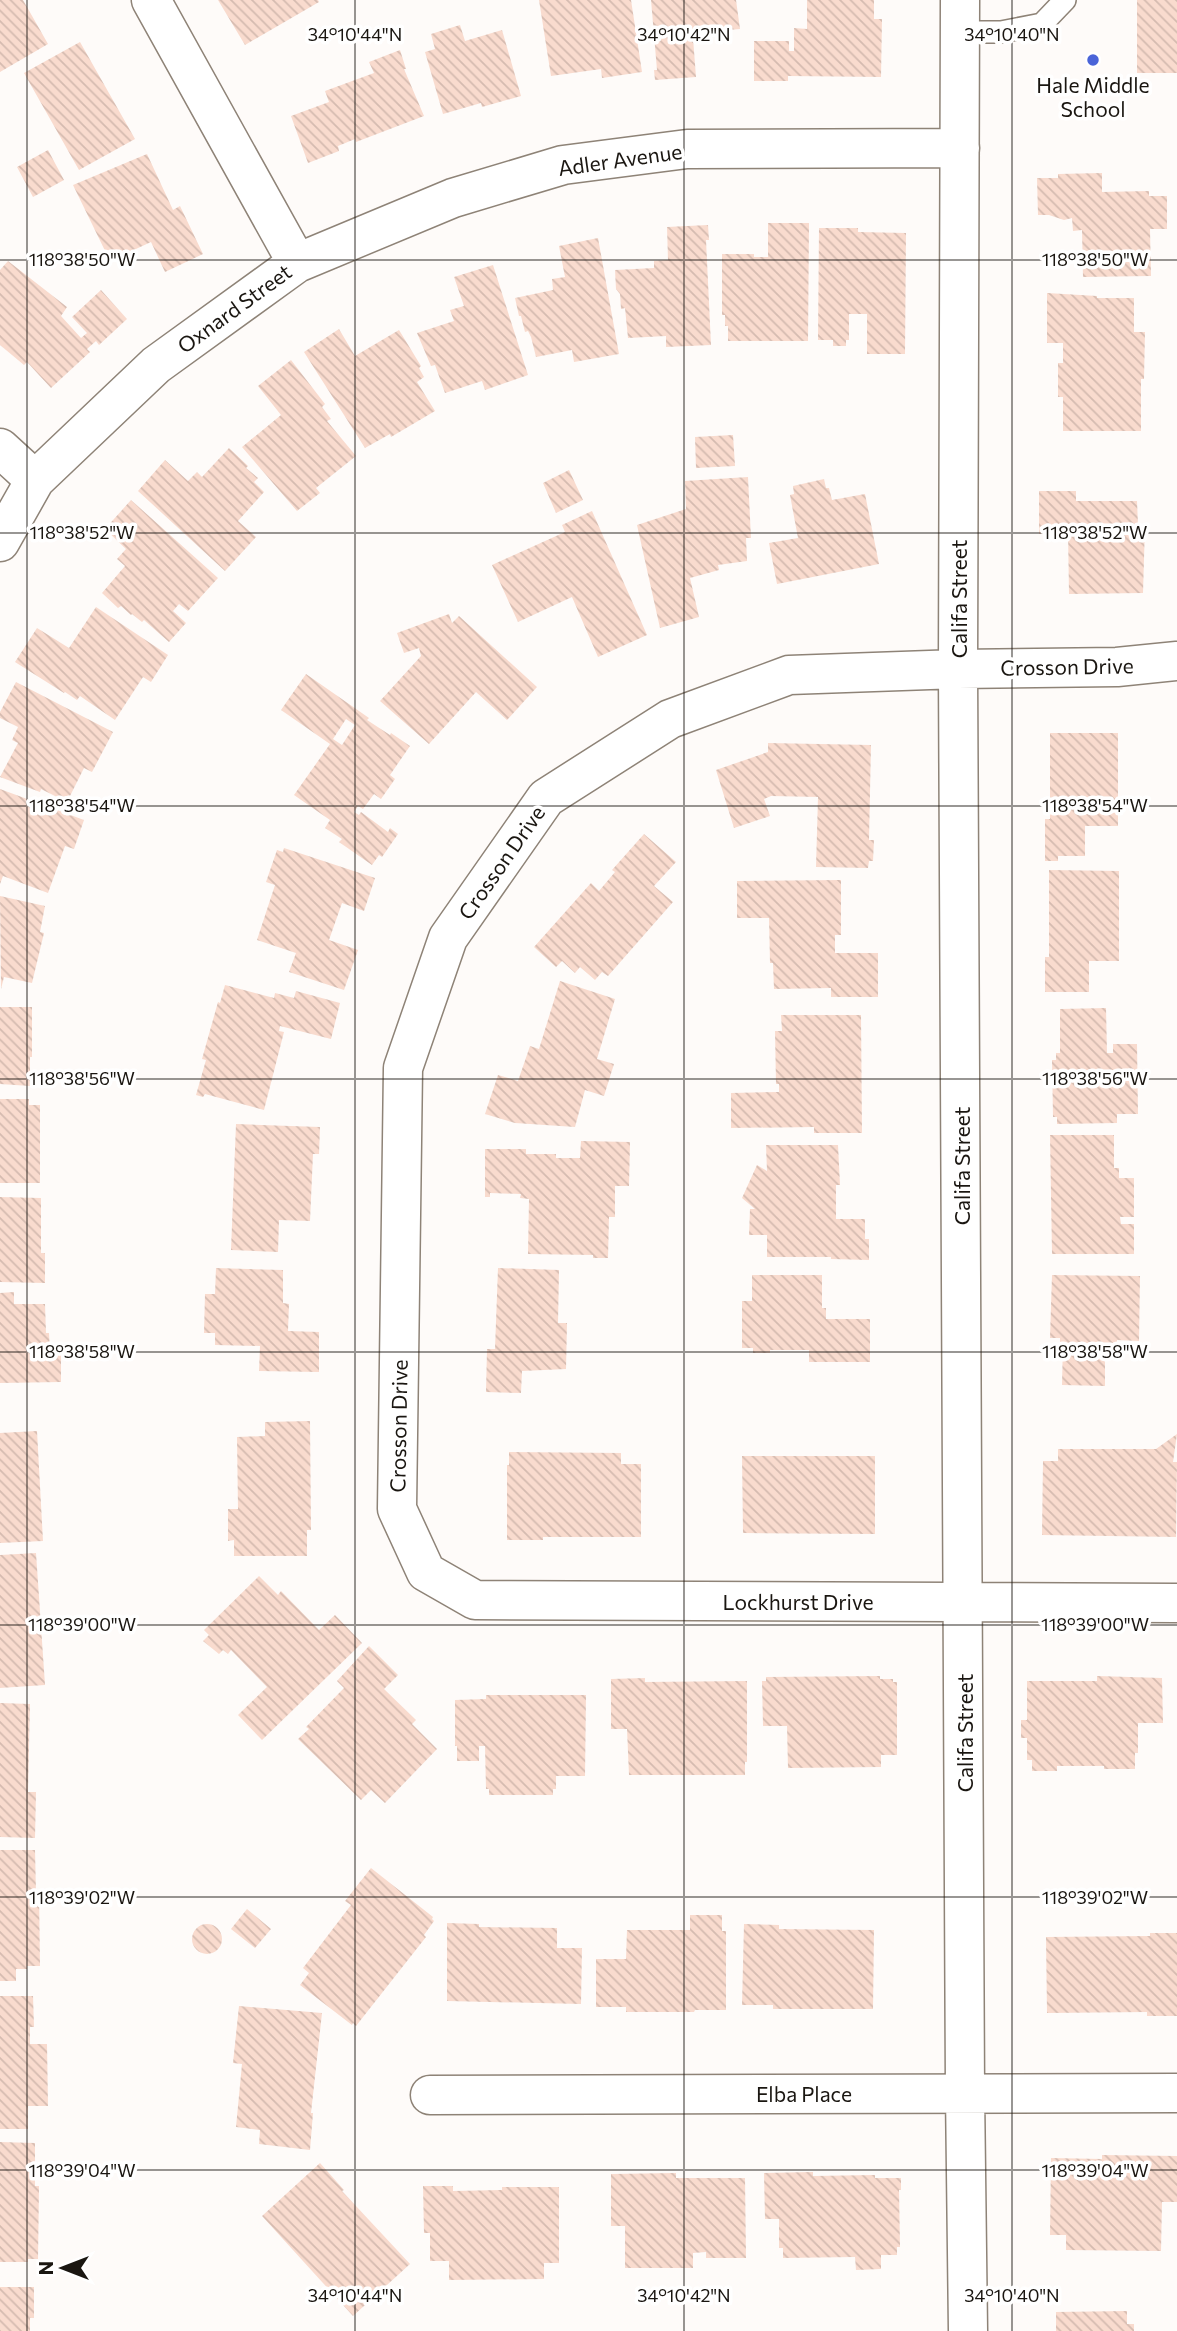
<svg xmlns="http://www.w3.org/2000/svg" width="1177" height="2331" viewBox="0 0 1177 2331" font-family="Commissioner,sans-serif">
  <defs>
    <pattern id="building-back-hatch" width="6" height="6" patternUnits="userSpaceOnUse" patternTransform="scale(1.75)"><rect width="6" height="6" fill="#f9dbce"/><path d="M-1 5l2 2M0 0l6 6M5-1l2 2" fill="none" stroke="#d5bbb0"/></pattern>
  </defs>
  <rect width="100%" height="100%" fill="#fefbf9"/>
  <!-- building -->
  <path fill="url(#building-back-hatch)" fill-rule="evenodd" d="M0 0H23L48 44 0 72Z
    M218 0H318L319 2 245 45Z
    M539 0H631L642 72 602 78 601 69 551 76Z
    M651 0H736L740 29 679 34V39L693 38 696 77 655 80 654 70H657Z
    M807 0H874V19H882L881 77 788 76V81H754V41H789V51H794V28L807 29Z
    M1137 0H1177V73H1137Z
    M460 25 465 41 502 30 521 96 482 107 481 103 443 114 425 52 435 49 431 34Z
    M80 42 135 139 79 170 24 73Z
    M400 50 406 69H404L424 116 356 142 355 139 338 146 339 151 308 163 291 116 329 102 325 91 374 73 369 62Z
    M48 150 64 180 33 197 17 167Z
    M147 154 173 210 180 206 203 254 165 272 151 242 110 261 73 185Z
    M1102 173V192L1149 191V196H1167V229H1150L1151 276 1083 277 1082 230 1073 231 1072 218 1064 220 1049 215H1038L1037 178H1058V174Z
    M768 223H809L808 341H728V326H725V315H722V254H754V257H768Z
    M708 225 709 240H706L711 345 666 347V336L628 338 625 308 621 309 620 294 616 289 615 270 654 268V261L668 260 667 227Z
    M819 228H858V232L906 233 905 354H867V314H849V340H846V346H833V340H818Z
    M598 238 619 354 574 362 572 350 536 357 531 337 528 331 525 332 521 316H519L515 298 553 290 552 279 565 277 559 246Z
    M8 261 67 307 61 316 81 338 87 333 72 317 101 290 127 319 99 345 96 341 87 349 90 352 51 388 27 362 24 365 0 345V270Z
    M493 265 528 375 485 390 482 381 445 393 435 365 431 366 417 333 454 321 450 310 464 306 454 277Z
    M1047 293 1097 296V298H1134V332H1145L1144 379H1141V431H1063V397H1058V363H1063V343H1047Z
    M339 329 355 356 399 330 421 366 419 368 424 377 417 382 435 411 391 437 390 434 365 448 304 352Z
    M291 360 325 404 322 407 331 419 327 421 356 456 316 488 320 493 297 511 242 447 281 415 258 386Z
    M733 435 735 466 696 468 695 437Z
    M229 448 248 466 246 468 258 478 254 482 264 492 238 521 256 537 225 571 138 491 165 460 188 481 197 472 202 477Z
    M569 470 583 500 556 513 543 483Z
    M748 477 751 538H746L747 561 718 565 719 570 690 578 699 617 660 628 637 525 686 509 685 481Z
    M824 479 826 488H829L832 500 865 494 879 564 777 584 769 543 798 538 790 495 794 494 793 486Z
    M1039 491H1076V501H1137L1138 525H1145L1143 593 1069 594 1068 530H1045V534H1039Z
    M131 500 218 578 188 611 179 604 173 611 186 623 169 642 144 620 142 622 132 614 131 615 121 606 118 608 102 593 125 566 117 559 126 549 105 529Z
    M592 511 647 635 598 657 572 597 518 622 492 565 565 532 562 525Z
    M96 607 168 655 151 682 143 677 115 720 80 696 77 700 65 692 64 693 15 662 37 628 69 648Z
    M449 614 452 623 459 616 537 687 507 720 476 692 429 744 380 701 421 656 419 648 404 653 397 633Z
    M306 674 369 718 367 720 390 735 391 733 410 746 390 775 395 779 381 799 374 794 363 809 358 806 354 812 359 815 361 812 388 832 390 828 398 834 382 857 379 855 372 865 339 842 342 839 325 828 330 820 294 795 330 744 281 710ZM346 719 355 725 342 745 333 739Z
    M16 682 113 732 92 772 84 768 67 802 41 789 40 792 0 777 18 743 12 740 18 727 0 718V712Z
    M1050 733H1118V826H1085V856H1058V861H1045V819H1050Z
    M768 743 871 745 869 840H874L873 861H869L868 868 816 867 818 797 771 796 764 799 770 816 734 828 716 770 768 752Z
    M0 789 84 820 74 849 65 846 48 893 3 876 0 884Z
    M644 834 676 862 654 886 673 902 608 976 602 972 595 980 580 967 575 973 562 961 556 967 534 947 591 883 599 891 615 872 612 870Z
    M284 848 375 878 364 911 342 903 329 940 358 950 344 990 289 972 296 953 257 940 275 885 266 882 277 850 283 852Z
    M1049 870 1119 871V961H1089V992H1045V957H1049Z
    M841 880V935H835V953H878V997H831V988L774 989 773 963H770L769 918H737V881Z
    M0 896 45 906 40 932 44 933 32 983 4 977 1 989Z
    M560 981 615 999 597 1059 614 1064 604 1096 585 1090 575 1127 515 1123 485 1114 498 1075 518 1081 530 1046 539 1049Z
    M225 985 274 998 275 993 294 998 296 991 340 1003 331 1039 280 1026 279 1031 284 1032 264 1110 205 1094 203 1097 196 1095 206 1060 202 1059 218 1002 220 1003Z
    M0 1007H32V1057H30V1086L0 1084Z
    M1106 1008 1107 1053H1113V1044H1137L1138 1114H1117V1123L1057 1124V1117H1053L1052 1060H1056V1053H1060V1009Z
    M781 1015H861L862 1133H814V1127L731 1128V1093L779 1092V1084H776L775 1031H782Z
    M0 1099H29V1105H40V1183H0Z
    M236 1124 320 1127 319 1154H313L310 1221 279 1220 278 1252 231 1250Z
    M1050 1135H1114V1168H1119V1178H1134V1217H1120L1121 1224H1134V1254H1052Z
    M581 1141 630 1142 629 1186H615V1217H609L608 1258H593V1255L528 1254 529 1199 520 1198 521 1194 490 1193V1197H485V1149H526V1154H556V1158H580Z
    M766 1145H838L840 1185H836V1219H865V1239H869V1260L831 1259V1257H767V1235H749L750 1209H755L742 1198 757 1165 767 1171Z
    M0 1197 41 1198V1253H45V1283L0 1282Z
    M216 1268 283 1270V1303L289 1304 288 1331 319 1332V1372L259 1371 260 1346 215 1345V1333H204L205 1294H215Z
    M498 1268 559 1270 558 1323H567L566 1369 522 1371 521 1393 486 1392 487 1349H495Z
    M752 1275H822V1308H826V1319H870V1362H809V1350H770V1353H753V1348H742V1301H752Z
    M1052 1275 1140 1276 1139 1341 1117 1340V1343H1105V1386L1062 1385 1063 1342H1060V1338H1050Z
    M14 1292V1304H45L46 1333H49L50 1351H61V1382L0 1383V1293Z
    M310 1421 311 1530H307V1556H234V1540L228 1541V1509H238L237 1437 265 1436V1422Z
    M37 1431 43 1541 0 1543V1433Z
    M1177 1434 1173 1462H1177L1176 1537 1042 1535 1043 1461H1058V1449H1156Z
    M509 1452 621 1453V1464H641V1537H543V1540H507V1465H509Z
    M742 1456H875V1534L743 1533Z
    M36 1553 45 1685 0 1688V1555Z
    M259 1576 278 1595 281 1591 319 1630 335 1615 362 1643 262 1740 238 1715 267 1687 231 1650 228 1654 223 1650 219 1654 203 1641 209 1635 204 1630Z
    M369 1646 398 1675 384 1689 416 1720 412 1724 437 1749 385 1803 371 1790 361 1800 298 1739 309 1729 306 1727 344 1688 337 1681Z
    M880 1676V1679H893V1682H897V1755H881V1767L788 1768 787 1726H763L762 1681H766V1677Z
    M1097 1676 1162 1678 1163 1723H1138V1753H1135V1769H1104V1766H1057V1771H1032V1760H1027V1738H1021V1720H1027V1681H1097Z
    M645 1678V1682L747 1681V1762H745V1775H629L627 1729H611V1679Z
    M486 1695H586L585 1776H556V1789H553V1795H489V1789H486L485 1746H479V1761H457V1746H455V1700L486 1699Z
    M0 1703 30 1704 28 1792H36L35 1838 0 1837Z
    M0 1850H35L36 1893H39L40 1966H27V1969H16V1981H0Z
    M371 1868 433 1917 432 1919 434 1921 424 1935 426 1937 356 2026 353 2023 352 2025 300 1985 309 1973 303 1968 351 1905 345 1901Z
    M247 1909 271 1929 255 1948 231 1929Z
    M690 1915H722V1931H726V2010H695L694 2012H626V2007H596V1959H626L627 1930H690Z
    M447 1923 479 1924V1927L557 1928V1948H582L581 2004 447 2001Z
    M744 1924 779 1925V1929L874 1930 873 2009H773V2005H742Z
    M192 1939a15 15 0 1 1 30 0a15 15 0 1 1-30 0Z
    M1150 1933H1177V2016H1147V2012L1047 2013 1046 1937 1150 1936Z
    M0 1996H33L34 2027H30V2044H47L48 2106H28V2129H0Z
    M239 2006 322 2013 311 2113H313L310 2150 259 2144 260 2130 236 2127 242 2064 233 2063Z
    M0 2142 35 2143V2186H39L38 2259H28V2262H0Z
    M1102 2155 1177 2156V2202H1162L1161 2251 1066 2250V2235H1050L1051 2158 1102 2159Z
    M320 2163 344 2190 342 2191 410 2264 353 2316 262 2216Z
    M813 2172V2176L875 2175V2178H901V2190H899L900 2247H897V2255H881V2269L856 2270 855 2257 783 2258V2248H779V2219H765L764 2173Z
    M676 2173V2178H745L746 2258H706V2252L693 2253V2268H625V2226H611V2174Z
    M423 2186H453V2191L502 2190V2187H559V2263H544V2279L449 2280V2261H430V2233H424Z
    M0 2287H34V2318H30V2331H0Z
    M1127 2311V2324H1134V2331H1056V2312Z"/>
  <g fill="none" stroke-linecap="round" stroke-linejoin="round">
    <!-- service casing -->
    <g stroke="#8e8377" stroke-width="24">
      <path id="service" d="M960 32H1001L1042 24 1065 0"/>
    </g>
    <!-- minor casing -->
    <g stroke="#8e8377" stroke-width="41">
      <path id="minor" d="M151 0 297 263
        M960 0 958 669 965 2092 968 2331
        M0 448 35 480
        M0 542 35 480 156 365 297 263 453 198 563 165 687 149 960 148
        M1177 661 1117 667 958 669 789 675 670 719 546 798 448 938 403 1068 397 1509 426 1572 475 1600 1177 1603
        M430 2095 1177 2093"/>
    </g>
    <!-- service -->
    <use href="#service" stroke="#fff" stroke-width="21"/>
    <!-- minor -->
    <use href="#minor" stroke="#fff" stroke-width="38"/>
  </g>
  <!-- ticks -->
  <path fill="none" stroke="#1a1611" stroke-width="2" stroke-opacity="0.45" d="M27 0V2331M355 0V2331M684 0V2331M1012 0V2331M0 260H1177M0 533H1177M0 806H1177M0 1079H1177M0 1352H1177M0 1625H1177M0 1897H1177M0 2170H1177"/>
  <!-- markers -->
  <circle fill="#4a64d8" stroke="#fff" stroke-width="2.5" cx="1093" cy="60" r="7"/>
  <g text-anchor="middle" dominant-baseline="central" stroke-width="7" stroke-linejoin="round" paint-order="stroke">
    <!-- poi labels -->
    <g font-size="21" fill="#1a1611" stroke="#fff">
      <text x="1093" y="84">Hale Middle<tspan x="1093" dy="24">School</tspan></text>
    </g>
    <!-- street labels -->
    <g font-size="21" fill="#1a1611" stroke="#fff">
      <text transform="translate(620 159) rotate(-8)">Adler Avenue</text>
      <text transform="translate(234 308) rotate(-36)">Oxnard Street</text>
      <text transform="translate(958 599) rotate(-90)">Califa Street</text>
      <text transform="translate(1067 666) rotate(-1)">Crosson Drive</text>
      <text transform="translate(501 862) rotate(-55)">Crosson Drive</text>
      <text transform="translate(961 1166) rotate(-90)">Califa Street</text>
      <text transform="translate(398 1426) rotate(-89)">Crosson Drive</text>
      <text x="798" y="1601">Lockhurst Drive</text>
      <text transform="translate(964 1733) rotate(-90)">Califa Street</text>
      <text x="804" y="2093">Elba Place</text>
    </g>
  </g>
  <g font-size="18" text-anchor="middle" fill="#1a1611" stroke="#fff" stroke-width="7" stroke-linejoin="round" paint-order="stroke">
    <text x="355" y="41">34°10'44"N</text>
    <text x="684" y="41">34°10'42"N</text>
    <text x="1012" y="41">34°10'40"N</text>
    <text x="1095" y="266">118°38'50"W</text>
    <text x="82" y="266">118°38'50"W</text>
    <text x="1095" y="539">118°38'52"W</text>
    <text x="82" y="539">118°38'52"W</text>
    <text x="1095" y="812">118°38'54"W</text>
    <text x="82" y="812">118°38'54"W</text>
    <text x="1095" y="1085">118°38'56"W</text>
    <text x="82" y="1085">118°38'56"W</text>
    <text x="82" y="1358">118°38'58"W</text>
    <text x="1095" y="1358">118°38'58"W</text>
    <text x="82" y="1631">118°39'00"W</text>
    <text x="1095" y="1631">118°39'00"W</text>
    <text x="1095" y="1904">118°39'02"W</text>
    <text x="82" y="1904">118°39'02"W</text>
    <text x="1095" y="2177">118°39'04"W</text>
    <text x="82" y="2177">118°39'04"W</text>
    <text x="355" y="2302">34°10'44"N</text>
    <text x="684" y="2302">34°10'42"N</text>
    <text x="1012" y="2302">34°10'40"N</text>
  </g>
  <!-- north arrow -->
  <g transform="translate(63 2268) rotate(270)" stroke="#ffffff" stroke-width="5" paint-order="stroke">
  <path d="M0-5L12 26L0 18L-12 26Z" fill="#1a1611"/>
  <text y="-10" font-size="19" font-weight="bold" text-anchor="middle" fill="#1a1611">N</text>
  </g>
</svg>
